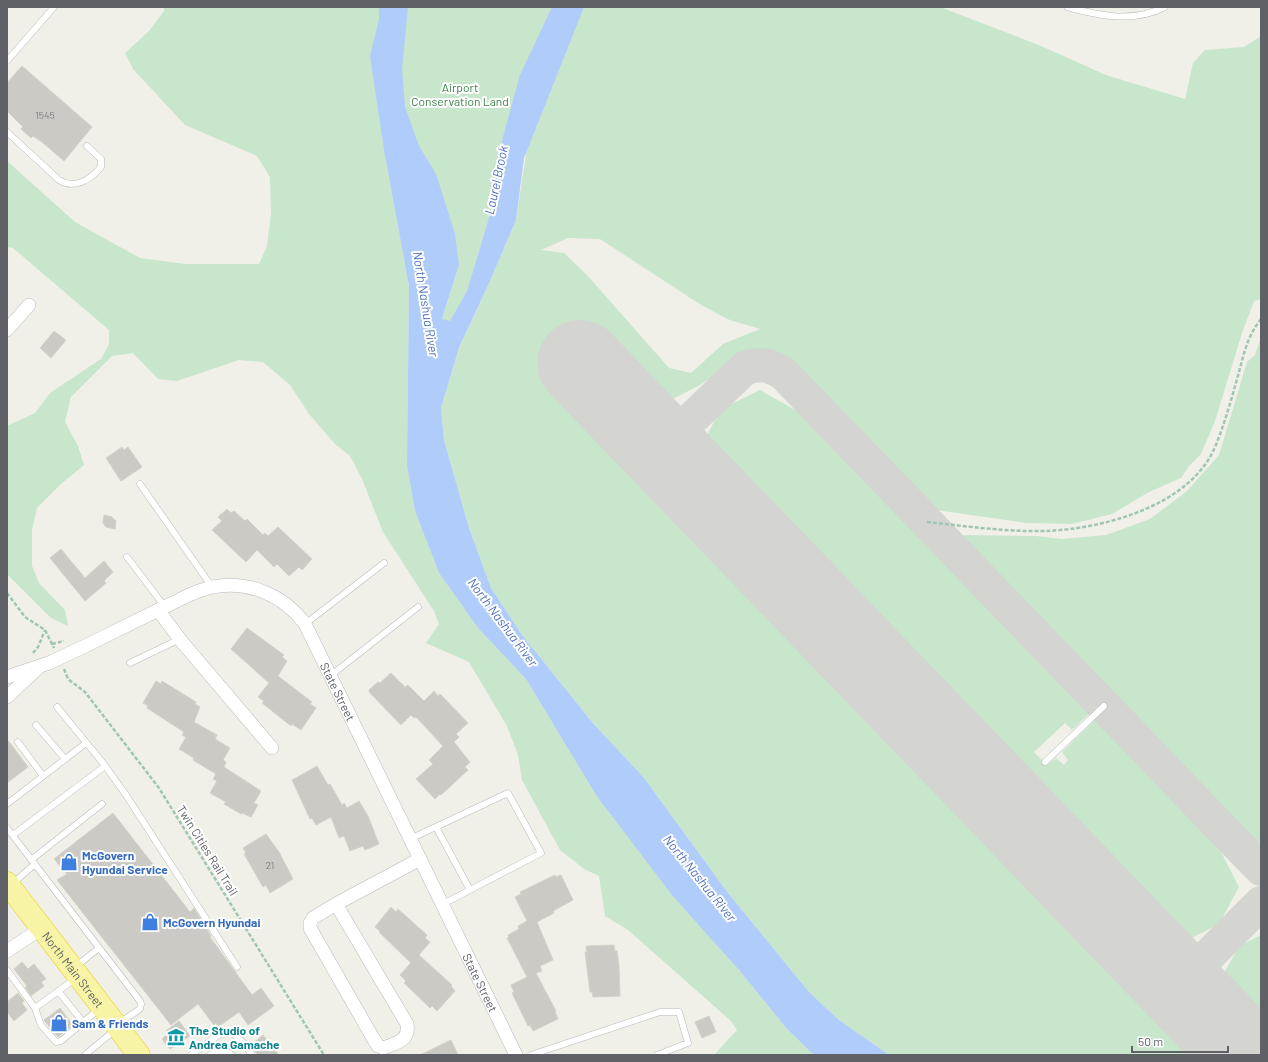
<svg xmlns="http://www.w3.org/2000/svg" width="1268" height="1062" viewBox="0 0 1268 1062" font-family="Barlow,sans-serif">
  <rect width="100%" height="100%" fill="#f0f0e8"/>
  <!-- green -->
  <path fill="#c7e6cc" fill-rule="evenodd" d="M164 7H940L1041 46 1106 75 1185 99 1193 63 1205 50 1244 47 1261 36V299L1254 301 1242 333 1215 421 1201 454 1189 466 1181 478 1149 492 1112 514 1072 524 1026 523 929 509 790 363 772 354 742 357 700 385 661 405 598 341 558 383 1205 1055H889L839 1020 809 992 728 893 644 778 592 722 522 635 491 588 469 528 444 440 441 408 459 349 490 281 516 220 526 155 496 175 490 214 467 291 450 322 442 320 459 265 385 156 409 286 407 465 415 511 439 573 478 628 526 679 596 795 787 1029 814 1055H714L737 1030 731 1021 628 930 605 916 599 876 584 869 560 850 522 780 518 755 507 726 469 662 426 643 439 624 434 611 383 532 362 479 350 456 335 444 309 414 290 385 263 362 239 360 177 381 158 379 133 353 112 356 71 397 65 422 78 446 84 465 61 484 37 508 32 530V566L39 583 65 610 68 626 51 618 7 574V426L35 413 50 393 101 359 109 344V330L13 248 7 247V161L75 222 140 258 185 264H259L267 246 271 214 270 177 257 156 185 125 133 69 125 53 149 31 164 11ZM568 238 600 239 698 303 727 319 760 329 723 344 691 373 669 368 587 275 564 253 541 250Z
    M1261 337V853L956 535 1036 536 1062 539 1106 535 1150 519 1187 491 1219 455 1247 362 1255 355Z
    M760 390 799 412 877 486 1093 710 1072 730 1065 723 1034 752 1047 765 1056 758 1064 765 1068 760 1062 752 1099 716 1143 761 1218 846 1239 887 1219 924 1180 944 701 446 721 409Z
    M1261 935V1028L1218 984 1239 946Z"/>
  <!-- water -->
  <path fill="#afccfa" d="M379 7H408L402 69 405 107 419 146 436 174 455 234 459 265 442 319 450 321 467 291 490 214 501 144 520 75 552 7H584L524 158 516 220 490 281 459 348 441 408 444 440 469 528 491 588 522 635 592 722 644 778 728 893 809 992 839 1020 889 1055H814L787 1029 739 970 672 895 596 795 526 679 478 628 439 573 415 511 407 465 409 286 385 156 370 56 379 19Z"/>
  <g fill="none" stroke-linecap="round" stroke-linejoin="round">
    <!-- taxiway -->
    <path stroke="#d4d4d0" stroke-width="34" d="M661 448 745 368C761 363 771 365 784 374L1261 869
      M1153 957C1172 969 1181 972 1202 962L1261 903
      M1202 962C1191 980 1196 995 1205 1012"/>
    <!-- runway -->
    <path stroke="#d4d4d0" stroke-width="86" d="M580 363 1246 1055"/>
  </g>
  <!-- building -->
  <path fill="#cccac4" stroke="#d5d3c7" d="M22 66 92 127 64 161 42 142 33 136 31 138 21 129 23 127 7 111V83Z
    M54 331 66 340 51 358 40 348Z
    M122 447 124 450 128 447 142 467 121 481 106 458Z
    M227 509 231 513 234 511 245 521 247 519 263 535 265 533 268 536 278 527 312 559 302 570 299 567 289 576 277 564 274 567 257 550 246 562 212 530 222 521 218 517Z
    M104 515 112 517 116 521 115 529 106 527 103 523Z
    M61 549 85 578 104 561 113 572 104 581 106 583 85 601 50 558Z
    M247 628 284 655 282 657 287 661 278 676 312 702 310 704 316 708 301 730 292 724 291 726 262 703 264 701 258 697 269 683 231 649Z
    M391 673 405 687 408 685 424 701 434 691 438 696 440 694 468 723 456 734 459 737 454 742 470 762 465 767 468 770 441 795 440 794 435 799 416 779 433 764 429 760 443 746 416 717 414 718 411 715 401 725 369 692V690L378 682 380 683Z
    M156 681 161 684 162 681 196 702 195 704 200 707 194 722 217 735 215 739 230 748 223 760 226 762 224 767 261 791 254 803 258 805 251 817 242 813 241 814 224 804 226 802 210 793 217 781 213 779 216 774 193 760 194 758 179 749 186 737 182 735 184 732 147 708 148 706 143 703Z
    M7 739 28 767 7 783Z
    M317 766 328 785 330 784 342 805 344 803 347 808 359 801 368 816 379 844 365 850 363 846 350 851 344 836 339 838 331 817 316 825 312 818 310 819 292 780Z
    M113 813 190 912 194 908 211 936 210 937 252 995 261 988 274 1006 248 1025 239 1012 218 1027 216 1023 214 1025 198 1004 171 1025 57 880 67 874 54 859Z
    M266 834 279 852 293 879 270 893 266 885 263 887 244 854 246 853 243 848Z
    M555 875 556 877 561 875 573 900 553 911 554 913 537 922 553 960 540 966 542 971 536 973 556 1011 555 1012 558 1019 533 1031 530 1025 528 1026 512 993 514 992 511 985 527 977 507 938 509 937 508 935 519 929 518 926 527 921 515 897 521 894 520 892Z
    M391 907 396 912 398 909 427 935 425 938 430 942 419 955 452 985 451 986 455 991 437 1011 432 1006 430 1008 404 983 406 981 400 975 411 963 379 932 380 931 375 927Z
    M614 945 615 951H617L619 966 620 996 593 997 592 992H590L585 952H587L586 946Z
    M22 962 28 969 34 964 46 979 41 982 44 986 31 996 25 987 27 986 14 969Z
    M18 993 24 1001 22 1003 27 1010 14 1021 7 1012V1002Z
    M60 1008 73 1025 58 1037 44 1020Z
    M709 1016 716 1032 702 1038 695 1022Z
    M179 1021 190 1036 170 1049 162 1039 168 1033 166 1031Z
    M263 1035 279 1055H258L253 1049 251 1045Z
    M451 1040 458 1055H420Z"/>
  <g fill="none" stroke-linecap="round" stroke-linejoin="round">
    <!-- service casing -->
    <g stroke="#b8b9bd" stroke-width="7">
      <path id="service" d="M1067 7C1100 16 1133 23 1165 7
        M7 61 54 7
        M7 132 59 180C75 190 91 179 101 167V159L87 146
        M140 484 212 587
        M127 557 165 607
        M305 624 384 563
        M130 663 180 639
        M330 676 418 607
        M57 707 103 763 126 795 237 967
        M36 725 65 759
        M18 742 43 776
        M1045 762 1104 706
        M7 804 86 743
        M436 827 470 890
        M7 828 140 1001 141 1004 140 1009 119 1023
        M13 835 105 766
        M410 839 508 793 541 853 443 904
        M31 860 102 804
        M12 884 35 864
        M75 967 99 948
        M7 970 35 1008 75 979
        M58 991 83 1022
        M35 1008 41 1025 56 1042 61 1041 99 1009
        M86 1054 115 1030
        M191 1055 220 1034 232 1033 244 1043 252 1055
        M210 1055C217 1050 225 1049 232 1055
        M531 1055 660 1012H679L688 1043 657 1055"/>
    </g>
    <!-- minor casing -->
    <g stroke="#b8b9bd" stroke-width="14">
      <g id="minor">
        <path d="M7 330 29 305"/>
        <path d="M158 610 182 642 272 748"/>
        <path id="s1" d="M7 677 49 663 83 647 189 595C196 592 204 589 212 587 248 580 284 595 305 624L516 1055"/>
        <path d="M7 697 38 668"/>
        <path d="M336 904 313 918 310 923V928L373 1038 378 1046 383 1048C396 1043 410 1041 407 1024L336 904 420 859"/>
        <path d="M7 951 42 928"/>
      </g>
    </g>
    <!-- trunk casing -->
    <g stroke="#e9cb0f" stroke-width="23">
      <g id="trunk">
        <path id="s2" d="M7 883 139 1055"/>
      </g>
    </g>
    <!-- path -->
    <path stroke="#a0c6b2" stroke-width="2.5" stroke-dasharray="4 2" stroke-linecap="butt" d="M927 522C966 526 1005 532 1045 531 1103 529 1190 506 1215 447 1225 423 1232 397 1239 372 1244 353 1248 335 1261 319
      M7 593 25 617 45 630 54 648
      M52 644 64 641
      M33 653 38 647 45 630
      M64 669 68 679 85 692 159 788 324 1055"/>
    <!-- service -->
    <use href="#service" stroke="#fff" stroke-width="6"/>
    <!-- minor -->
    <use href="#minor" stroke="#fff" stroke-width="13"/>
    <!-- trunk -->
    <use href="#trunk" stroke="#f8f4a6" stroke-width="22"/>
  </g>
  <!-- icons -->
  <defs>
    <g id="shop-bare" transform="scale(1.38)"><path d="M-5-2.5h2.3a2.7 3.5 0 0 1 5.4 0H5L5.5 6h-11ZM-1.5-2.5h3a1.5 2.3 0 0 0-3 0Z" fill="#3f7fe0" stroke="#fff" stroke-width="2.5" paint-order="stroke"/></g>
    <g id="museum-bare" transform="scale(1.38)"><path d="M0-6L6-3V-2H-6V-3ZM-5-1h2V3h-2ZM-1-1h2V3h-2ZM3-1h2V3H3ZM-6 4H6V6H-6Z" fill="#0f9aa8" stroke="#fff" stroke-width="2.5" paint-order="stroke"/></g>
  </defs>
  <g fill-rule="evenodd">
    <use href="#shop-bare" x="69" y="862"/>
    <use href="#shop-bare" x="150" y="922"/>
    <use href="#shop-bare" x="59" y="1023"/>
    <use href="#museum-bare" x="176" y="1037"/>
  </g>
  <g text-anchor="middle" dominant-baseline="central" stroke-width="4" stroke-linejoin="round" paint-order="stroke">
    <!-- number labels -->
    <g font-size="10" fill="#7a7b7e">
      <text x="45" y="115">1545</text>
      <text x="270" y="865">21</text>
    </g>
    <!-- park labels -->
    <g font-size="12" fill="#3b824b" stroke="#fff">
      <text x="460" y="87">Airport<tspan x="460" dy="14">Conservation Land</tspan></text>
    </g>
    <!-- street labels -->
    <g font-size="12" fill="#5f6167" stroke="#fff">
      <text stroke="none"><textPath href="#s1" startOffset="405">State Street</textPath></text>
      <text transform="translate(208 850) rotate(58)">Twin Cities Rail Trail</text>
      <text stroke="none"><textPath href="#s2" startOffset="109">North Main Street</textPath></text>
      <text stroke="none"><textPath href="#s1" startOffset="729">State Street</textPath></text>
    </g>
    <!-- shop labels -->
    <g font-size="12" font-weight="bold" fill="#366cbe" stroke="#fff" text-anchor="start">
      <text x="82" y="855">McGovern<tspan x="82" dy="14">Hyundai Service</tspan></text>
      <text x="163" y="922">McGovern Hyundai</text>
      <text x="72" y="1023">Sam &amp; Friends</text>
    </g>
    <!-- culture labels -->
    <g font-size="12" font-weight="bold" fill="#0d838f" stroke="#fff" text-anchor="start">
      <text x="189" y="1030">The Studio of<tspan x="189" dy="14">Andrea Gamache</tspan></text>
    </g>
    <!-- water labels -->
    <g font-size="13" font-style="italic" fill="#5173bd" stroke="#fff">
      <text transform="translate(496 180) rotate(-78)">Laurel Brook</text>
      <text transform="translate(426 304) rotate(81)">North Nashua River</text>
      <text transform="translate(503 622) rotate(53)">North Nashua River</text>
      <text transform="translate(700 878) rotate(51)">North Nashua River</text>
    </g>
  </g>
  <!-- border -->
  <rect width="1268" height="1062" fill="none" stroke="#5f6167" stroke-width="16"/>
  <!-- scale -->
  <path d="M1132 1046v6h96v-6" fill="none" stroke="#5f6167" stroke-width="2"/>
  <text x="1138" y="1046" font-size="12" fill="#5f6167" stroke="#ffffff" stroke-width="3" paint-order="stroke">50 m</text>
</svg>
